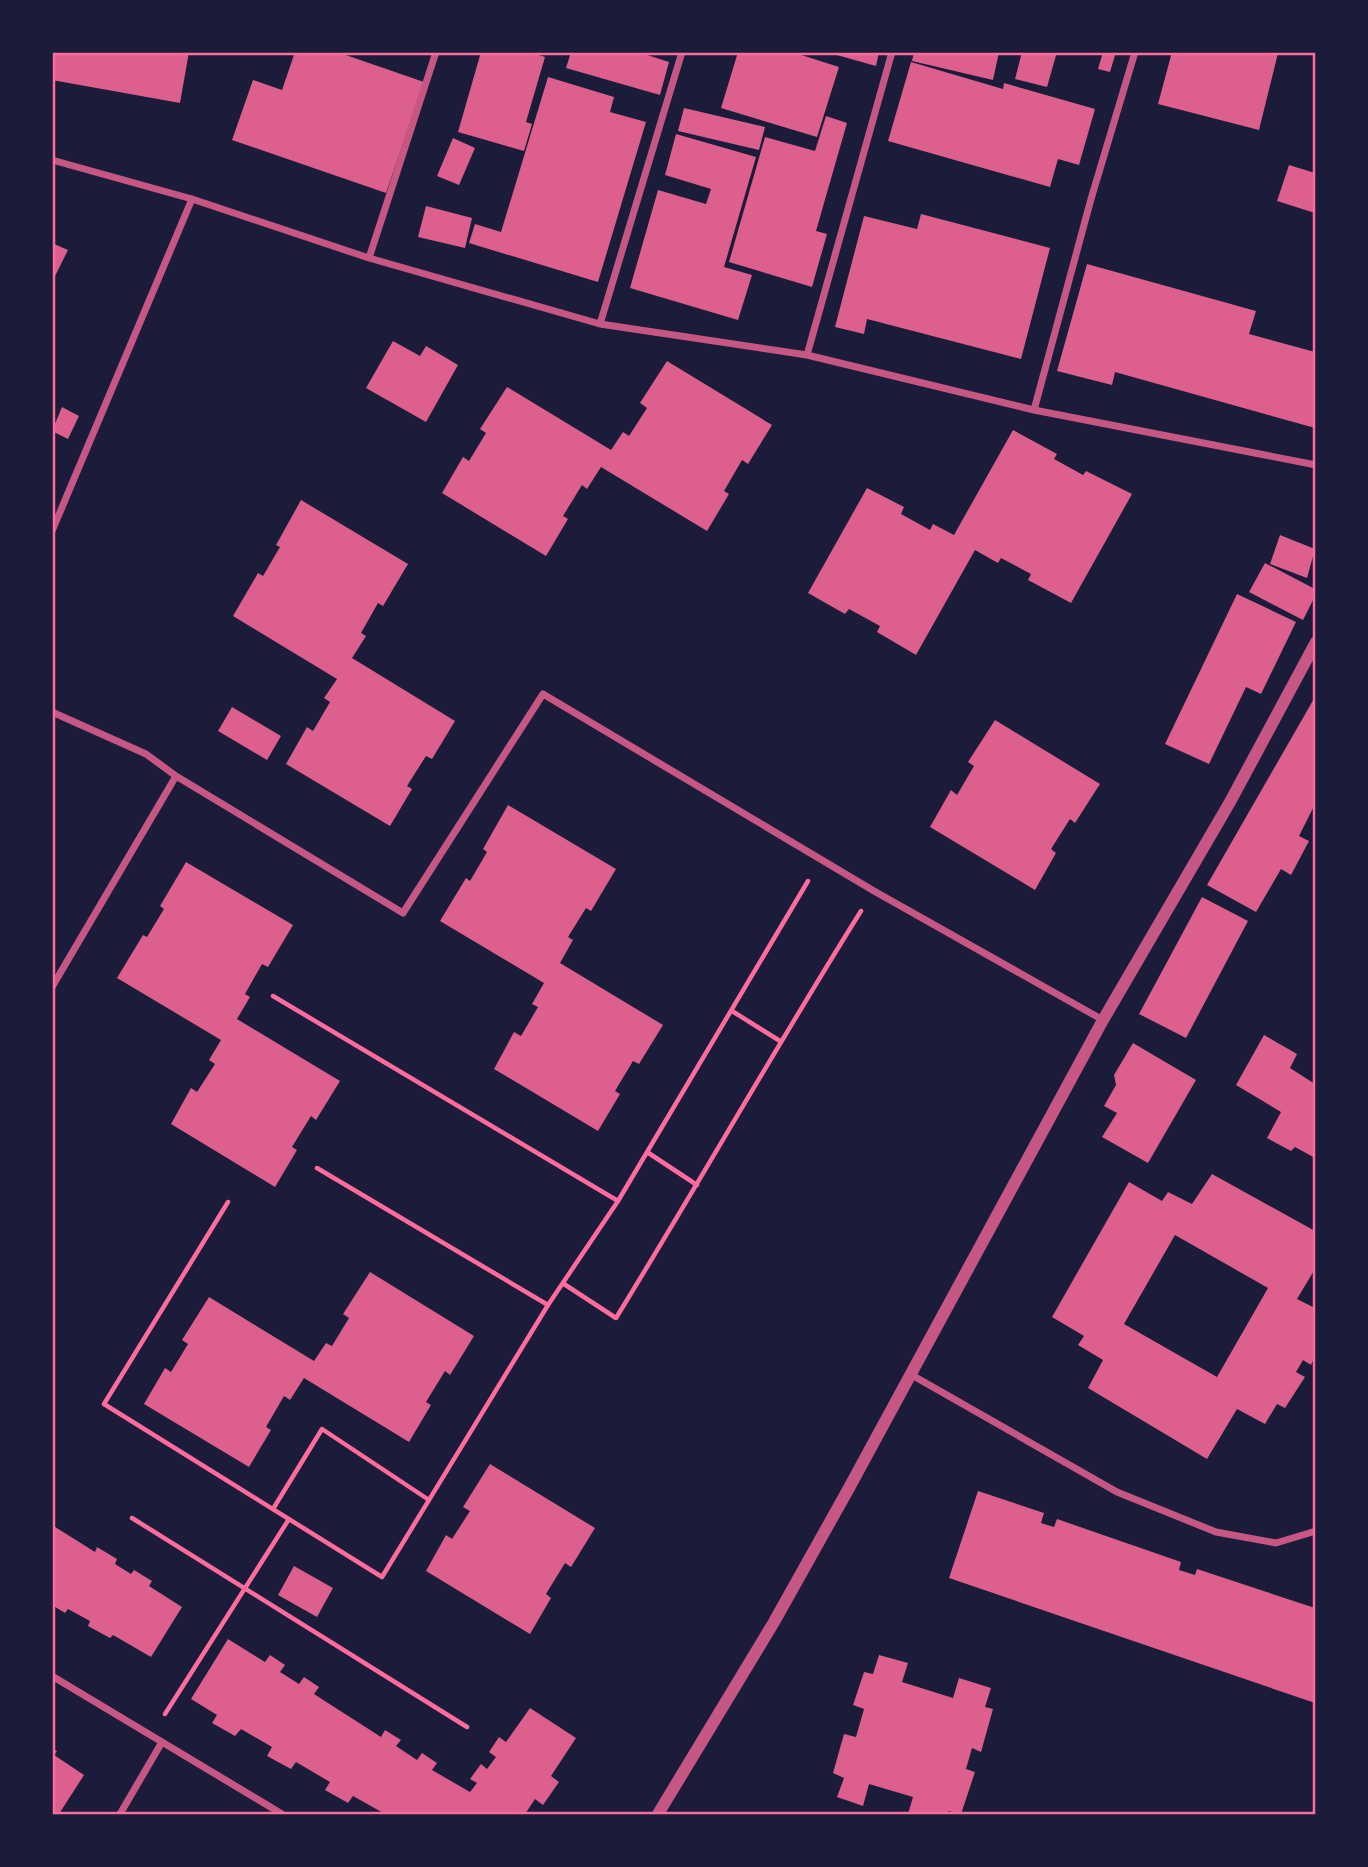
<svg xmlns="http://www.w3.org/2000/svg" width="1368" height="1867" viewBox="0 0 1368 1867" font-family="'Fira Sans Condensed',sans-serif">
  <rect width="100%" height="100%" fill="#1b1b3a"/>
  <!-- building -->
  <path fill="#dd5f8e" fill-rule="evenodd" d="M52 52H189L180 103 52 80Z
    M295 52H337L424 82 386 193 232 140 253 80 282 90Z
    M481 52H530L545 57 526 122 532 124 524 151 458 132Z
    M571 52H638L669 62 660 95 566 68Z
    M738 52H792L839 67 817 137 721 108Z
    M826 52H879L876 66Z
    M914 52H999L993 80 912 61Z
    M1022 52H1057L1047 87 1015 79Z
    M1103 52H1116L1110 72 1098 69Z
    M1172 52 1278 53 1259 130 1158 104Z
    M911 62 1003 89 1004 83 1095 109 1079 165 1058 159 1050 187 888 141Z
    M548 77 614 97 610 112 646 122 598 282 469 243 475 224 501 232Z
    M684 108 765 127 759 150 678 131Z
    M826 116 847 123 816 231 827 234 812 287 729 262 765 137 815 151Z
    M676 134 756 157 724 267 752 275 738 320 630 288 658 190 706 204 711 189 665 175Z
    M453 138 475 148 459 185 437 176Z
    M1289 165 1315 173V213L1277 201Z
    M426 206 472 218 465 248 418 237Z
    M921 214 1050 248 1021 359 867 319 864 334 835 327 864 216 917 229Z
    M52 243 68 250 52 282Z
    M1087 264 1256 311 1249 334 1315 352 1313 375 1315 376V428L1115 372 1112 385 1057 371Z
    M393 341 420 356 426 346 458 365 426 422 366 388Z
    M667 361 772 425 748 464 742 460 724 491 729 494 707 531 601 467 587 489 582 485 563 516 568 519 546 556 442 493 463 457 469 461 486 433 480 429 507 387 611 450 623 432 629 436 647 408 640 403Z
    M62 407 79 416 68 439 52 431Z
    M1013 430 1057 454 1054 459 1083 475 1086 471 1132 494 1071 603 1028 580 1031 574 1001 558 998 563 975 550 916 655 877 632 880 626 849 609 845 614 808 593 867 488 904 507 901 514 930 530 933 524 954 535Z
    M301 500 408 564 383 606 378 603 361 633 366 636 352 658 455 721 432 759 426 756 407 786 412 789 390 826 286 764 307 727 313 731 330 702 324 698 337 679 233 616 258 573 263 576 280 547 276 545Z
    M1280 535 1315 549 1307 578 1270 564Z
    M1265 563 1315 589V596L1303 620 1249 592Z
    M1237 594 1296 622 1261 694 1246 687 1209 764 1165 744Z
    M1315 697V804L1299 836 1309 841 1291 875 1281 869 1256 912 1207 885Z
    M232 707 281 736 267 760 218 731Z
    M995 720 1100 784 1075 823 1070 819 1051 849 1056 853 1035 890 930 827 951 790 957 795 974 766 968 762Z
    M508 805 616 869 591 911 586 908 568 937 573 940 560 963 663 1025 639 1064 633 1061 615 1091 620 1094 598 1131 494 1069 514 1032 521 1036 538 1007 532 1004 544 983 440 921 466 878 470 881 487 852 483 849Z
    M186 862 293 925 268 967 262 964 245 994 250 997 237 1019 340 1081 316 1120 311 1116 292 1147 297 1150 275 1187 171 1124 191 1088 197 1092 215 1064 209 1060 221 1040 117 978 143 935 147 937 164 909 160 906Z
    M1202 897 1248 921 1186 1038 1139 1014Z
    M1264 1035 1297 1054 1290 1068 1315 1084V1158L1295 1147 1291 1151 1267 1138 1281 1112 1236 1085Z
    M1133 1043 1196 1080 1148 1163 1102 1137 1117 1113 1104 1106 1116 1085 1114 1075Z
    M1212 1174 1315 1231V1269L1297 1299 1315 1308V1356L1311 1365 1303 1360 1296 1372 1305 1377 1285 1408 1277 1404 1265 1424 1237 1409 1207 1459 1088 1388 1103 1360 1078 1345 1084 1336 1052 1317 1129 1182 1162 1201 1168 1192 1192 1204ZM1175 1235 1268 1288 1217 1377 1124 1324Z
    M370 1272 474 1336 450 1375 445 1371 426 1402 431 1405 409 1442 304 1378 290 1400 284 1396 266 1427 271 1430 249 1467 144 1404 165 1368 171 1372 188 1344 182 1340 209 1297 314 1361 326 1343 332 1346 349 1318 343 1314Z
    M490 1464 595 1528 571 1567 565 1563 546 1594 551 1598 530 1634 426 1571 446 1535 452 1539 470 1511 463 1507Z
    M978 1491 1044 1513 1041 1523 1054 1527 1057 1519 1181 1562 1179 1570 1195 1575 1197 1569 1315 1608V1703L949 1578Z
    M52 1525 95 1552 97 1547 117 1559 115 1564 131 1574 134 1570 152 1581 149 1586 182 1607 151 1657 113 1635 110 1638 88 1626 90 1621 68 1609 65 1613 52 1605Z
    M294 1566 333 1588 317 1617 278 1595Z
    M228 1639 265 1662 270 1655 285 1665 280 1672 299 1684 304 1677 319 1687 314 1694 381 1737 385 1730 401 1740 396 1746 417 1760 422 1753 437 1763 432 1770 470 1792 477 1783 470 1779 481 1764 487 1769 496 1757 489 1752 499 1737 506 1742 530 1708 576 1738 551 1776 559 1782 543 1805 535 1799 525 1814H385L353 1796 348 1803 325 1790 330 1782 296 1762 291 1769 267 1756 272 1747 241 1729 235 1736 212 1723 217 1715 191 1699Z
    M879 1655 908 1663 902 1682 953 1698 959 1678 991 1688 985 1707 993 1709 981 1752 972 1748 966 1769 975 1772 961 1814 948 1811 947 1814H908L913 1797 869 1784 863 1806 837 1797 844 1778 833 1773 844 1734 856 1737 864 1709 853 1705 864 1672 873 1674Z
    M52 1749 57 1751 54 1755 84 1775 59 1814H52Z"/>
  <g fill="none" stroke-linecap="round" stroke-linejoin="round">
    <!-- path -->
    <path stroke="#ff6b9d" stroke-width="4.5" d="M273 996 618 1201
      M732 1011 780 1041
      M647 1152 697 1185
      M317 1168 548 1305 618 1201 808 881
      M228 1202 104 1404 382 1577 548 1305
      M564 1284 616 1318C699 1183 777 1045 861 911
      M273 1509 322 1429 429 1500
      M132 1518 467 1727
      M165 1714 289 1519"/>
    <!-- minor -->
    <path stroke="#c65784" stroke-width="7" d="M52 160 192 199 369 258 600 324 807 355 1034 410 1316 465
      M369 258 436 52
      M600 324 682 52
      M807 355 892 52
      M1034 410 1091 199 1135 52
      M52 531 192 199
      M52 712 146 754 176 776 403 913 543 694 874 891 1103 1020
      M52 987 176 776
      M910 1374 1117 1492 1216 1532 1276 1543 1316 1531
      M52 1676 282 1814
      M120 1814 162 1742"/>
    <!-- tertiary -->
    <path stroke="#c65784" stroke-width="12" d="M658 1814 774 1622 849 1488 1103 1020 1230 802 1316 642"/>
  </g>
  <!-- border -->
  <rect width="1368" height="1867" fill="none" stroke="#1b1b3a" stroke-width="108"/>
  <rect x="54" y="54" width="1260" height="1759" fill="none" stroke="#ff6b9d" stroke-width="2.5"/>
</svg>
